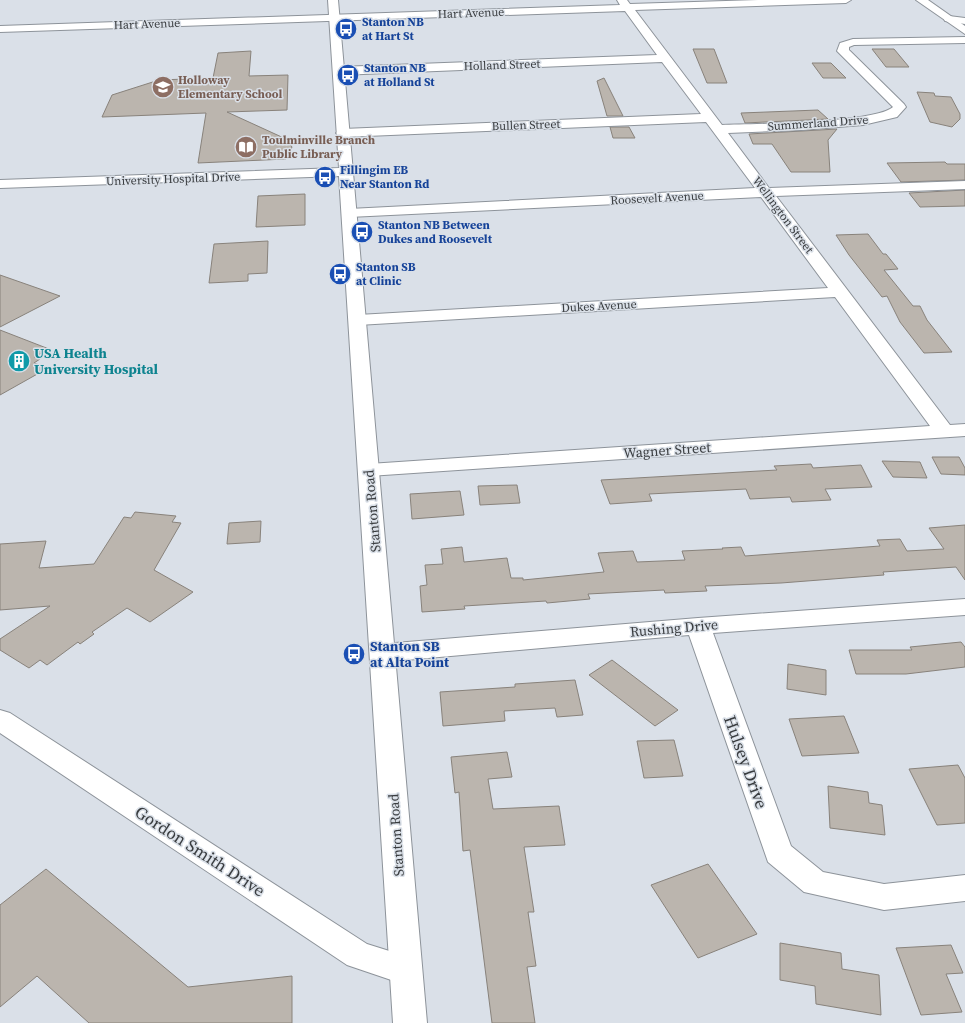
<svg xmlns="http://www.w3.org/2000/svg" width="965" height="1023" viewBox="0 0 965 1023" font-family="'Source Serif 4',serif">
  <rect width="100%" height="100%" fill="#dae0e8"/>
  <!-- building -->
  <path fill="#bbb5ae" stroke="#88827b" d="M693 49H714L727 83H707Z
    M872 49H894L909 67H886Z
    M251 51 249 76 288 75 287 110 227 112 286 139 292 147 286 159 198 163 206 113 102 117 112 95 159 80 213 78 218 53Z
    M812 63H831L846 78H823Z
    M604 78 623 116H607L597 81Z
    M917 92 934 93 935 96 951 97 960 114V119L952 127 930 122Z
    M818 110 828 119 745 123 741 113Z
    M610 127H629L635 138H613Z
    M837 129 828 140 830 172H791L772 144H753L749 134Z
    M945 162 947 164H965V180L901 182 887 163Z
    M965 190V206L920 207 909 193Z
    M305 194V225L256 227 258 196Z
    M868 234 883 254H886L898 269 884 270 913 306H920L927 320 952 352 924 353 900 322 887 296 882 297 849 255 836 235Z
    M268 241 267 273 248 274V281L209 283 214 244Z
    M0 275 60 296 0 327Z
    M0 330 49 349 34 357 40 359 34 363 48 368 0 395Z
    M932 457H959L965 468V475L941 474Z
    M882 461 920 462 927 478 893 477Z
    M811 464 813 468 861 465 872 487 825 489 831 500 792 502 790 497 750 499 746 489 649 494 652 501 610 504 601 480 777 470 774 466Z
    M517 485 520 503 480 505 478 486Z
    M460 491 464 515 412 519 410 494Z
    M135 512 176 516 172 522 181 523 154 570 193 592 150 622 127 608 92 632 94 634 80 644 78 642 47 665 40 660 29 668 0 650V639L50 606 0 610V544L46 541 39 568 94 564 124 517 131 518Z
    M261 521 260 542 227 544 229 523Z
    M965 525V580L956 567 883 572 884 575 781 583 705 586 707 591 665 593 664 590 588 594 590 599 547 603 546 601 464 606 465 609 422 612 420 586 427 585 425 565 443 564 441 549 462 547 464 562 507 558 511 578H523V580L604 572 598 553 633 551 637 562 685 560 682 551 723 549 722 548 741 547 745 556 880 546 877 540 900 539 907 551 944 549 929 528Z
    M961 642 965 647V667L906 674H856L849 650H912L910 647Z
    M612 660 678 710 655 726 589 675Z
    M788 664 826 670V695L787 689Z
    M575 680 583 715 557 717 555 708 504 711 505 721 443 726 440 692 515 687V684Z
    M844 716 859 753 802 756 789 719Z
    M674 740 683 776 644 778 637 741Z
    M507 752 512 777 488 779 493 809 559 806 565 845 524 847 534 912H528L536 966 527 967 535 1023H492L470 850 463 851 459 792 455 793 451 757Z
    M958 765 965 778V823L937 825 909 769Z
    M828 786 868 792 869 803 882 805 885 835 830 828Z
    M708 864 757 934 698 958 651 885Z
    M46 869 188 987 292 976V1023H89L37 976 0 1007V905Z
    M780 943 841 953 842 969 879 975 881 1015 816 1004 815 986 780 980Z
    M951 945 963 973 946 974 962 1012 921 1015 896 948Z"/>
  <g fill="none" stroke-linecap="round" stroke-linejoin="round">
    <!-- minor casing -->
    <g stroke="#8d939a" stroke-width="2">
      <path id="minor" d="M617 0H627L630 4 758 0H851L846 3 635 10 722 125C751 124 876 123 893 107L837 51 840 43 853 39 965 37V43L854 45 849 47V50L904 104 906 107 897 117 863 125 801 130 728 133 769 188 965 181V189L776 196 950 425 965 424V436L369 476 362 474 358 470 362 466 369 464 930 426 835 297 358 325 352 324 349 320 352 316 358 315 828 288 761 197 349 217 344 216 342 213 344 210 349 209 755 188 706 122 343 137 336 133 343 129 701 114 662 62 339 75 333 71 339 67 657 55 625 11 0 32V26L620 5Z
        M949 16 965 18V24L945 21 944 19 945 17Z
        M965 599V615L713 633 791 846 823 872 884 884 965 875V901L884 910 804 892 768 862 689 635 383 662 374 659 370 653 374 647 383 644 698 618Z
        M0 710 10 713 367 944 418 960 422 970 418 980 406 985 347 965 0 733Z"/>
    </g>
    <!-- tertiary casing -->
    <g stroke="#8d939a" stroke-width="2">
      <path id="tertiary" d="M328 0H338L427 1023H393L339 176 0 188V180L339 168Z
        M916 0H928L965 26V34Z"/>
    </g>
    <!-- minor -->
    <use href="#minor" fill="#fff" fill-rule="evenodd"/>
    <!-- tertiary -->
    <use href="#tertiary" fill="#fff" fill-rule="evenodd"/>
  </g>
  <!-- icons -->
  <defs>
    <g id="bus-disc" transform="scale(1.15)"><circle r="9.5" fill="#1a4fb4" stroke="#dae0e8"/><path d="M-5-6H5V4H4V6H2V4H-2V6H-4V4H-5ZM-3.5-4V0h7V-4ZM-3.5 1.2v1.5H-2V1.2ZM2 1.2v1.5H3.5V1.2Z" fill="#fff"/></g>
    <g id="school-disc" transform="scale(1.15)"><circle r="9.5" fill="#8d6e63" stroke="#dae0e8"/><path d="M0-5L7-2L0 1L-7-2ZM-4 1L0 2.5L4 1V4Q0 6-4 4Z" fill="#fff"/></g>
    <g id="library-disc" transform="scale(1.15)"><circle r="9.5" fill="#8d6e63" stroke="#dae0e8"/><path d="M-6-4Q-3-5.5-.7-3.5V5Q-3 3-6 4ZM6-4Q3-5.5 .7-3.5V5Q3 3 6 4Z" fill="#fff"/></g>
    <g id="building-disc" transform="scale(1.15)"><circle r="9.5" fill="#0f9aa8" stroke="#dae0e8"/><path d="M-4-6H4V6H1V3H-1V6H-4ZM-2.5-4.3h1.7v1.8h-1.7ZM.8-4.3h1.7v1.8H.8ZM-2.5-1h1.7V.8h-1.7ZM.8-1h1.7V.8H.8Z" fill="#fff"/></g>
  </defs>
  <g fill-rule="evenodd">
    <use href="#bus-disc" x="346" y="29"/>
    <use href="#bus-disc" x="348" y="75"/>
    <use href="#school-disc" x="163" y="87"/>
    <use href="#library-disc" x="246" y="147"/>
    <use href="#bus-disc" x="325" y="177"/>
    <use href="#bus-disc" x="362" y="232"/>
    <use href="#bus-disc" x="340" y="274"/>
    <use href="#building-disc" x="19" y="361"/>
    <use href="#bus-disc" x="354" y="654"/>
  </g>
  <g text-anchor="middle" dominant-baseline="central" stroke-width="3" stroke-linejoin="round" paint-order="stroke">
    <!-- far-street labels -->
    <g font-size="12" fill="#3a3d40" stroke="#dae0e8">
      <text transform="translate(471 13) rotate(-2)">Hart Avenue</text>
      <text transform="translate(147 24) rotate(-2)">Hart Avenue</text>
      <text transform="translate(502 65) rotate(-2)">Holland Street</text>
      <text transform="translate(818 123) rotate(-4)">Summerland Drive</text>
      <text transform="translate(526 125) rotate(-2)">Bullen Street</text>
      <text transform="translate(173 179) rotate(-2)">University Hospital Drive</text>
      <text transform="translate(657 198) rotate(-3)">Roosevelt Avenue</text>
      <text transform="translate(783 215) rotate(53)">Wellington Street</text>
      <text transform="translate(599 306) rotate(-3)">Dukes Avenue</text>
    </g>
    <!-- far-transit labels -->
    <g font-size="12" font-weight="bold" fill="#164399" stroke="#dae0e8" text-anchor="start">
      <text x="362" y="22">Stanton NB<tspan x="362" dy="14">at Hart St</tspan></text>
      <text x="364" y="68">Stanton NB<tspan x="364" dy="14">at Holland St</tspan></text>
      <text x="340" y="170">Fillingim EB<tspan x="340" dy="14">Near Stanton Rd</tspan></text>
      <text x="378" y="225">Stanton NB Between<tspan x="378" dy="14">Dukes and Roosevelt</tspan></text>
      <text x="356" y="267">Stanton SB<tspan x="356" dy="14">at Clinic</tspan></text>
    </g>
    <!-- far-education labels -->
    <g font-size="12" font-weight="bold" fill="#785e54" stroke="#dae0e8" text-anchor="start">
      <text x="178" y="80">Holloway<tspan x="178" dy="14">Elementary School</tspan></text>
      <text x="262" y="140">Toulminville Branch<tspan x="262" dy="14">Public Library</tspan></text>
    </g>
    <!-- culture labels -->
    <g font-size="14" font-weight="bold" fill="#0d838f" stroke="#dae0e8" text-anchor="start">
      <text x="34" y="353">USA Health<tspan x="34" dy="16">University Hospital</tspan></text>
    </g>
    <!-- street labels -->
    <g font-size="14" fill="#3a3d40" stroke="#dae0e8">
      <text transform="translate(667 450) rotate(-4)">Wagner Street</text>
      <text transform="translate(372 511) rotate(-95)">Stanton Road</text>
      <text transform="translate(674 628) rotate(-5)">Rushing Drive</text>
      <text transform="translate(396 835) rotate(-94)">Stanton Road</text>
    </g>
    <!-- transit labels -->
    <g font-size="14" font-weight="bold" fill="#164399" stroke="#dae0e8" text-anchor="start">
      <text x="370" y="646">Stanton SB<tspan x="370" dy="16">at Alta Point</tspan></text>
    </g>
    <!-- near-street labels -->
    <g font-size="17" fill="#3a3d40" stroke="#dae0e8">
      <text transform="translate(746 762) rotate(70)">Hulsey Drive</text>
      <text transform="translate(200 851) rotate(33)">Gordon Smith Drive</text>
    </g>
  </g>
</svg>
